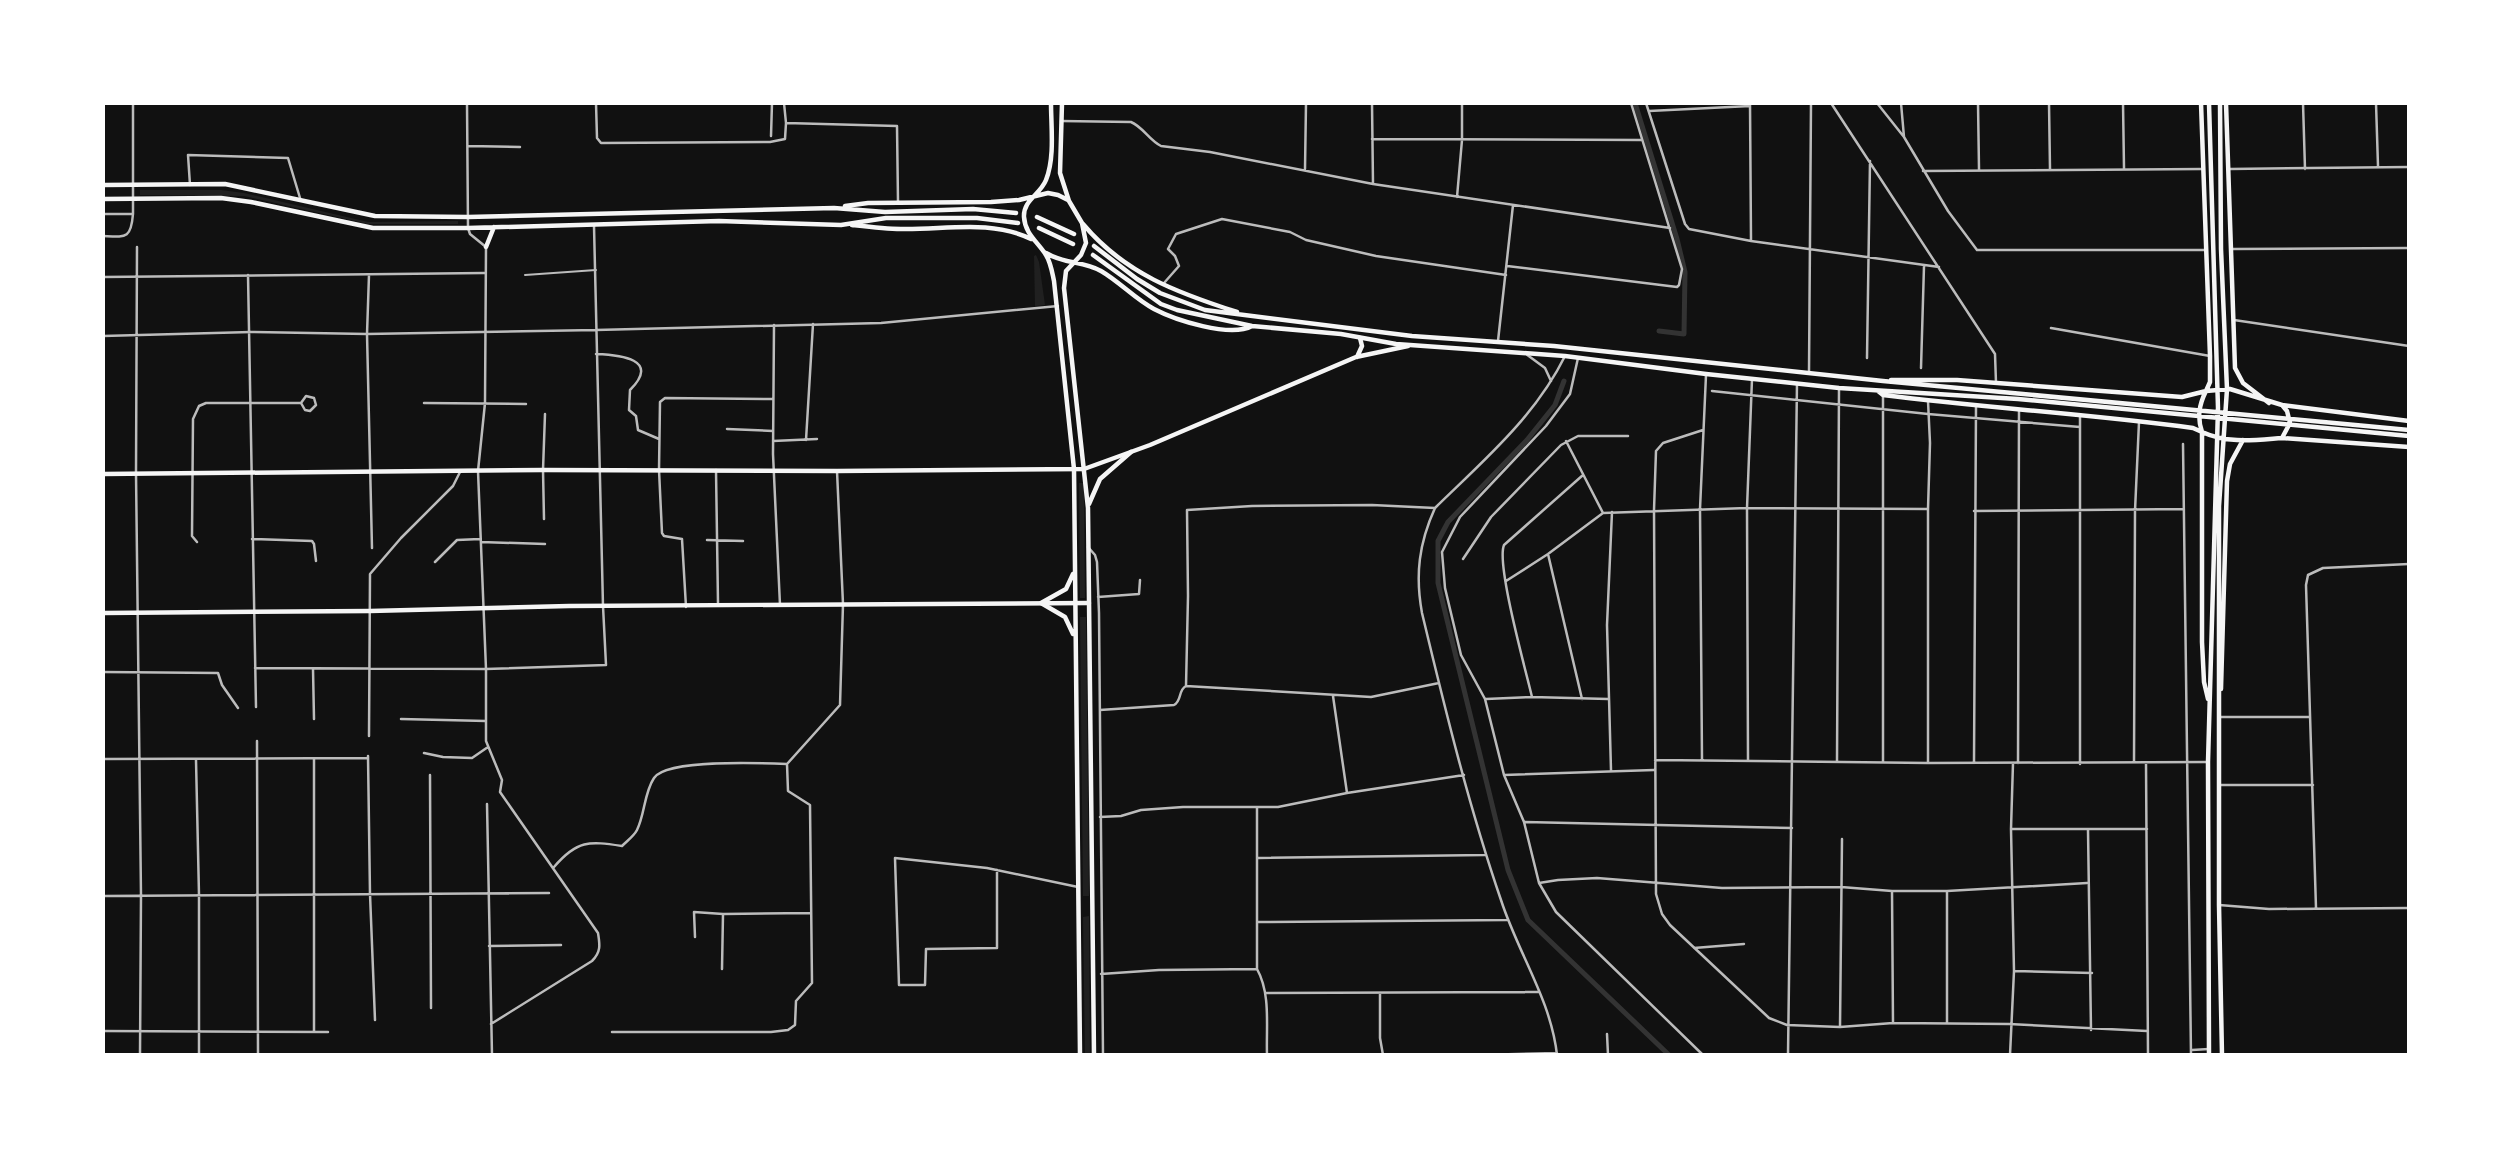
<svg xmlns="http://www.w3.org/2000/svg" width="2512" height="1158" viewBox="0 0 2512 1158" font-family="'Exo 2',sans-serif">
  <rect width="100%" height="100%" fill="#111"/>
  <!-- green -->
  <path fill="#202020" d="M140 190H221L244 193 368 222 458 221V224H368L244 196 140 195Z
    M1036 255 1039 262 1045 305 1035 306 1034 256Z
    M1079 483H1084L1085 598H1080Z
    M1080 617H1086L1089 896H1083Z
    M1089 916 1090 1055H1085L1083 917Z"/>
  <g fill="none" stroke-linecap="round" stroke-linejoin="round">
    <!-- canal -->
    <path stroke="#333" stroke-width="5" d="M1635 103 1677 239 1685 272 1684 334 1659 331
      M1564 381 1555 405 1527 440 1448 522 1438 541V583L1508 870 1528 920 1669 1055"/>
    <!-- service -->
    <path stroke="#bcbcbc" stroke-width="2" d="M525 275 596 270"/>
    <!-- minor -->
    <path stroke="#bcbcbc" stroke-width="2.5" d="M467 103 468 228 470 234 486 247 485 403 478 471 486 669V741L502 780 500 792 598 933C600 945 601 952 592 961L491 1024
      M596 103 597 138 601 143 770 142 785 139 786 123
      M784 103 786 123 897 126 898 202
      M1372 103 1373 184
      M1646 103 1685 224 1689 229 1751 241 1939 267
      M1750 103 1751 240
      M1831 103 1995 354 1996 383
      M1877 103 1904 137 1948 211 1977 250H2205
      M1901 103 1904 137
      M1978 103 1979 169
      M2049 103 2050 169
      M2123 103 2124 168
      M2303 103 2305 169
      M2376 103 2378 166
      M1649 111 1750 106
      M1061 121 1131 122C1143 127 1149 140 1161 146L1210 152 1373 184 1670 228
      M771 136 772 103
      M1372 139 1642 140
      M468 146 520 147
      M1305 169 1306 103
      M2230 169 2409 167
      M1923 171 2202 169
      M190 185 188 155 288 158 300 198
      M1457 197 1462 140V103
      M103 214H133V103
      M103 236C126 237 131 239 133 214
      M137 247 136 473 141 895 140 1055
      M2232 249 2409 248
      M1507 266 1677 287 1679 285 1682 269 1631 103
      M248 275 256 707
      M369 275 367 334 372 548
      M103 277 484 273
      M1164 283 1179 266 1175 256 1168 249 1176 234 1222 219 1290 232 1306 240 1376 256 1506 275
      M2234 320 2409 346
      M774 325 773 454 780 605
      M2051 328 2210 356
      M103 336 251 332 367 334 596 330 881 323 1058 306
      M1498 341 1513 205
      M596 354C620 355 661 359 630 390L629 410 636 416 638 430 659 439
      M1526 354 1545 368 1551 381
      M1578 358 1570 394 1546 426 1460 517 1442 552 1445 588 1461 655 1485 699 1504 775 1524 822 1539 883 1556 912 1703 1055
      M1867 358 1870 161
      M1921 368 1924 266
      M1809 373 1811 103
      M1712 391 1928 414 2080 427
      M1928 401 1930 443 1928 509V763
      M424 403 526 404
      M727 429 773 431
      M1703 430 1663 443 1656 451 1654 510 1656 894 1662 914 1670 925 1769 1018 1787 1025 1840 1027 1893 1023 2009 1024 2147 1031
      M806 440 813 324
      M773 441 817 439
      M1566 441 1603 513
      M2183 444 2191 1055
      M716 470 718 603
      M1974 511 2184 509
      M544 519 543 470 545 414
      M252 539 312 541 314 544 316 561
      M707 540 743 541
      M197 542 192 536 193 419 199 406 206 403H301L306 396 314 398 316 405 310 411 305 410 301 403
      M481 542 545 544
      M1088 547 1095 555 1097 562 1099 613 1103 1055
      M1548 554 1582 699
      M1463 559 1491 517 1561 445 1578 436H1628
      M435 562 457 540 480 539
      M1506 581 1548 554 1603 513 1747 508 1928 509
      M1098 597 1139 594 1140 580
      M686 607 682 539 664 536 662 533 659 470 660 402 665 398 772 399
      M255 668 486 669 606 665 603 606 594 226
      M313 669 314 719
      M103 672 218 673 222 685 238 708
      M1186 686 1188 596 1187 510 1252 506 1372 505 1435 508
      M1333 696 1347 793
      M1532 697C1526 671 1496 564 1504 545L1583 475
      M1486 699 1532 697 1608 699
      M1100 710 1174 705C1182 701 1178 690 1186 686L1371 697 1439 683
      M2219 717H2310
      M401 719 486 721
      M369 736 370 574 401 538 453 486 460 472
      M257 741 258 1055
      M424 753 443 757 472 758 488 747
      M368 756 370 894 375 1020
      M103 759 368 758
      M314 759V1031
      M196 760 199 895V1055
      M1655 760 1928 763 2208 762
      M1702 760 1700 509 1706 375
      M1748 761 1747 508 1752 379
      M1837 761 1839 388
      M1883 762V395
      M2134 762 2135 511 2139 422
      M1974 763 1976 406
      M2018 763 2019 410
      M2146 763 2148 1055
      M2080 764V417
      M1611 770 1607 625 1612 512
      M430 775 431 1008
      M1504 775 1654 770
      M2219 785H2313
      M487 804 492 1055
      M1257 808V969C1271 994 1266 1027 1267 1055
      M1100 817 1121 816 1141 810 1183 807H1278L1347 793 1464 775
      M1525 822 1792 828
      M2011 829H2147
      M2088 830 2091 1030
      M1258 858 1485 855
      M554 867C577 840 589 841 622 846 627 841 634 836 637 830 645 814 644 793 654 778 666 759 764 763 787 764
      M997 870V948L926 949 925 985H899L895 858 987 868 1078 887
      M1539 883 1558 880 1597 878 1722 888 1841 887 1892 891H1947L2087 883
      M1892 891 1893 1023
      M103 896 549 893
      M2219 905 2269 909 2409 908
      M2316 908 2306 585 2308 575 2323 568 2409 564
      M1258 922 1507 920
      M695 937 694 912 723 914
      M489 946 561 945
      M1694 948 1744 944
      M722 969 723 914 811 913
      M2015 971 2092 973
      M1101 974 1159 970 1257 969
      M1265 993 1539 992
      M1380 993V1038L1383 1055
      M1947 1023V891
      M1840 1027 1842 839
      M103 1031 328 1032
      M612 1032H771L788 1030 795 1025 796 1001 812 983 810 805 788 791 787 764 840 705 843 604 837 471
      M1607 1034 1608 1055
      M2192 1050 2209 1049
      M1481 1055 1557 1053
      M1557 1055C1551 1000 1518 953 1501 900 1469 807 1445 709 1422 613 1415 575 1419 543 1435 508 1483 461 1535 417 1565 356
      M1788 1055 1797 383
      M2010 1055 2014 971 2011 829 2013 763"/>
    <!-- secondary -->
    <path stroke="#f5f5f5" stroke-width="4.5" d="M1357 357 1362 346 1360 338
      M103 474 543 470 837 471 1084 469 1150 445 1356 357 1408 346
      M103 613 370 611 569 606 1089 603"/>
    <!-- primary -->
    <path stroke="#f5f5f5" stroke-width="4.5" d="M1051 103C1051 127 1055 157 1046 180 1040 195 1023 200 1024 217 1025 234 1038 242 1046 255 1051 263 1052 272 1054 281L1074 469 1080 1055
      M1062 103 1060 173 1069 201 1082 223 1086 243 1081 255 1066 271 1064 288 1088 508 1094 1055
      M2220 103 2221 249 2227 389 2219 506V905L2222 1055
      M2226 103 2235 368 2243 383 2269 403
      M103 185 225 184 375 216 468 217 834 208 885 212 973 209 1016 213
      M103 199 221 198 251 202 373 228H468L719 221 841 225 886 218H977L1018 223
      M845 206 868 203 991 202 1019 200 1048 193 1058 195 1068 200
      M1037 217 1074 234
      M1083 224C1125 274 1178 293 1237 312
      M852 225C869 227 885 229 901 229 945 230 990 219 1031 239
      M1039 228 1073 244
      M1094 246 1137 279 1160 293 1205 310 1412 336 1554 346 1883 381 2409 430
      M486 247 494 227
      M1046 253C1064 264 1083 261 1101 271 1120 282 1135 299 1154 309 1175 320 1230 338 1252 326
      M1093 255 1161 304 1177 310 1252 326 1341 334 1396 344 1565 356 1706 374 1839 388 2018 399 2409 436
      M1891 380H1957L2182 397 2206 391 2210 382V356L2201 103
      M2230 389 2282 405 2287 411 2290 423 2282 438C2255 440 2228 444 2202 432 2197 417 2199 405 2206 391Z
      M1878 391 1883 395C1986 408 2090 414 2193 428L2202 432V642L2204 682 2208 699
      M2282 405 2409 421
      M2282 438 2409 447
      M1089 504 1100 479 1131 452
      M1041 603 1065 617 1073 634
      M1041 603 1066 589 1073 574
      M2221 689 2227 481 2230 464 2243 440
      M2209 1055 2208 762 2218 408 2209 103"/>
  </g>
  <!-- border -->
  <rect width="2512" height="1158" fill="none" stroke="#ffffff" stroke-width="210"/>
</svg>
